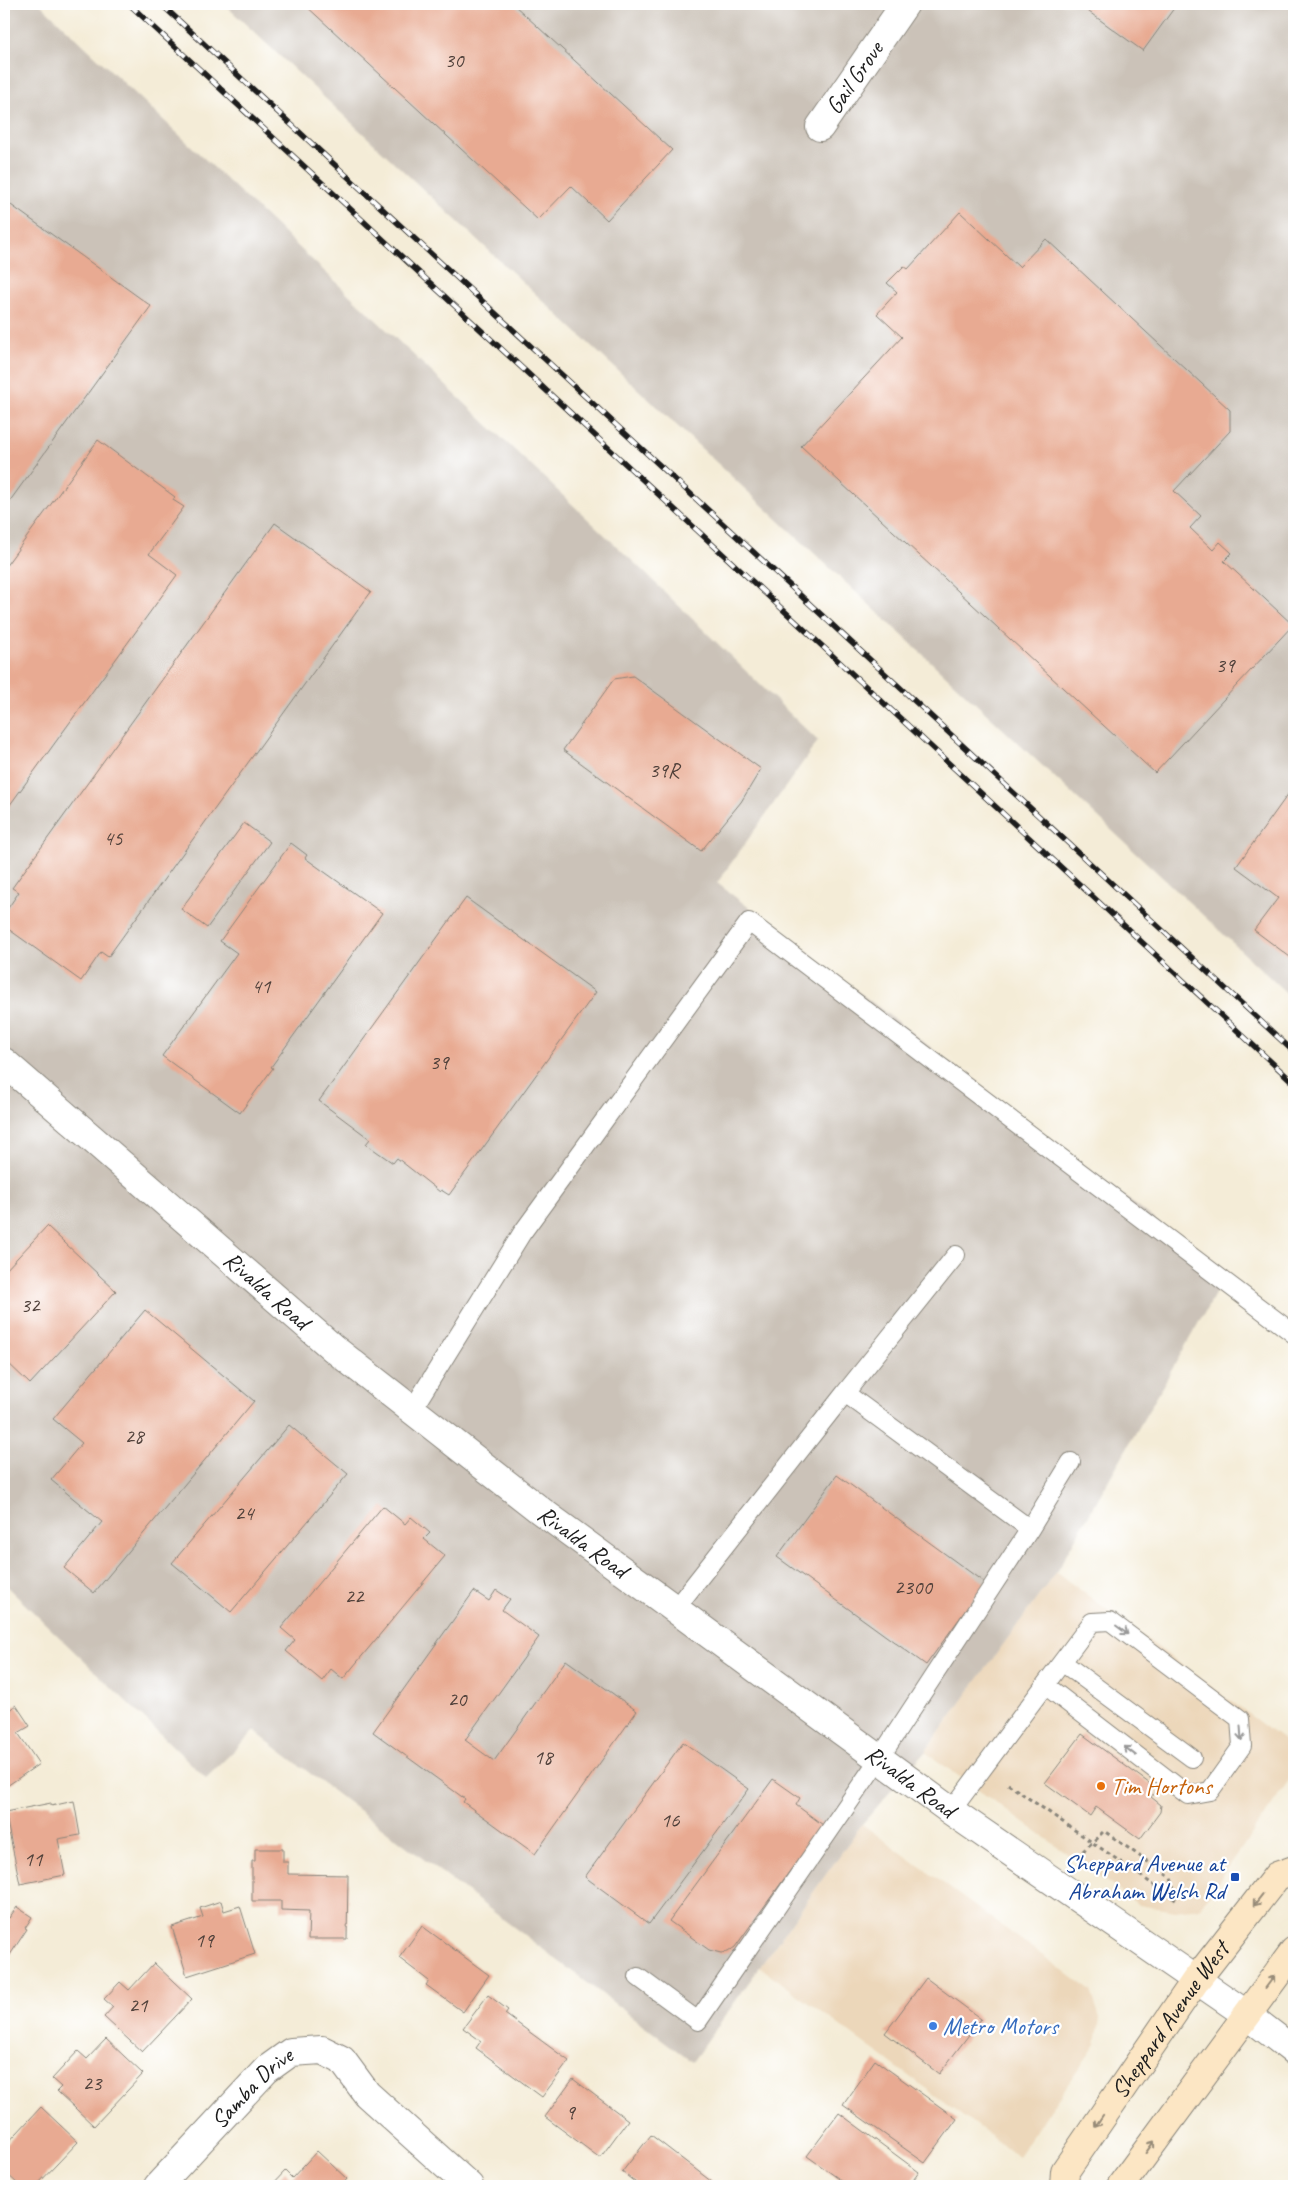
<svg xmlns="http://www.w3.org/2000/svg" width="1298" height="2190" viewBox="0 0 1298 2190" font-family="Caveat,sans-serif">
  <rect width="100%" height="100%" fill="#fff"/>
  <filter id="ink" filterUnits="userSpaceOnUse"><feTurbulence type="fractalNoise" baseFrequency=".02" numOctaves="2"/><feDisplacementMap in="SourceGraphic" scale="10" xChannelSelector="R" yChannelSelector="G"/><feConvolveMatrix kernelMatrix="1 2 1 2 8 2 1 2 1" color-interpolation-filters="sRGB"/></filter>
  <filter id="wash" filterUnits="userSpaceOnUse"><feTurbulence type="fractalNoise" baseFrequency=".0096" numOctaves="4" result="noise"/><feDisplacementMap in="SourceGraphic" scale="20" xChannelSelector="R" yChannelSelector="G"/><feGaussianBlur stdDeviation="1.12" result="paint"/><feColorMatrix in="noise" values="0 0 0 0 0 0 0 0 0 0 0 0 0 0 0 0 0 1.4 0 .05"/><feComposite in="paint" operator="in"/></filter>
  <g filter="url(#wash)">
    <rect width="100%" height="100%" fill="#f4ecd7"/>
    <!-- built -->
    <path fill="#ecd7ba" d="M1056 1572 1294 1748V1773L1200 1908 1176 1911 1139 1905 925 1752Z
      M862 1824 1091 1991 1100 2018 1096 2044 1018 2156 760 1967Z"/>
    <!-- industrial -->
    <path fill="#cbc2b8" d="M4 4H40L642 570 818 741 717 883 1226 1275 1056 1572 925 1752 862 1824 692 2062 254 1731 206 1778 4 1584Z
      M224 4H1294V1000Z"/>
    <g id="blocks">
      <!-- building -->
      <path fill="#e8aa92" d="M304 4H513L672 150 607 220 571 186 538 220Z
        M1078 4H1177L1143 51Z
        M4 200 151 306 4 509Z
        M960 212 1019 267 1046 239 1230 410V431L1174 491 1201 516 1190 528 1213 550 1220 542 1232 553 1224 561 1293 625 1155 773 801 446 902 337 877 314 897 292 887 283 904 266 908 269Z
        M98 440 175 497 173 500 184 507 149 554 177 575 4 813 5 567Z
        M275 523 371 592 108 957 101 952 81 981 4 926V914L19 892 12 888Z
        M633 676 761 769 741 802 701 851 563 750 614 679Z
        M1294 786V960L1254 930 1278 898 1236 867Z
        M244 823 270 842 207 928 181 909Z
        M291 843 307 855 305 858 382 913 271 1067 273 1068 240 1113 162 1056 237 953 220 941Z
        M466 898 596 992 449 1195 441 1190 440 1192 397 1158 393 1163 366 1144 370 1139 319 1101Z
        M47 1226 116 1291 30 1384 4 1359V1272Z
        M145 1310 254 1401 94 1593 64 1568 102 1522 51 1480 82 1443 53 1419Z
        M289 1425 348 1474 231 1612 172 1563Z
        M837 1475 985 1583 926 1665 777 1557Z
        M383 1506 405 1524 411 1517 430 1533 424 1539 445 1556 343 1679 331 1669 322 1681 286 1651 295 1640 281 1628Z
        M496 1590 510 1599 502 1610 539 1637 465 1740 494 1761 566 1660 637 1711 535 1854 463 1802 465 1799 373 1732 474 1591 489 1601Z
        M16 1705 30 1726 18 1733 39 1764 4 1788V1714Z
        M1082 1734 1157 1789 1151 1797 1161 1805 1160 1812 1140 1839 1096 1807 1090 1816 1045 1783Z
        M683 1742 749 1789 649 1924 585 1877Z
        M773 1779 800 1798 796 1805 823 1825 735 1947 728 1952 721 1953 709 1950 669 1921Z
        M74 1801 80 1835 58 1839 65 1875 20 1884 5 1812 51 1803V1806Z
        M255 1849H283V1862H288V1874L348 1875 347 1939H308L309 1911 281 1910V1901H252V1861H255Z
        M221 1901 224 1911 240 1906 255 1954 187 1976 172 1927 203 1917 200 1908Z
        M17 1907 32 1917 25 1928 27 1929 4 1964V1914L9 1918Z
        M422 1926 489 1975 463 2012 426 1985 429 1981 399 1958Z
        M154 1963 192 1999 142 2052 104 2017 113 2007 104 1999 120 1982 129 1990Z
        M926 1978 981 2019 939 2074 885 2033Z
        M488 1995 508 2010 505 2014 569 2061 542 2097 476 2048 481 2041 463 2028Z
        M106 2039 143 2074 94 2126 57 2091 61 2087 52 2079 78 2051 87 2059Z
        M875 2060 957 2119 925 2163 843 2105Z
        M573 2079 628 2120 600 2158 545 2117Z
        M41 2107 78 2142 36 2186H20L4 2171V2147Z
        M839 2113 919 2172 909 2186H849L807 2156Z
        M651 2135 712 2182 709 2186H640L622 2172Z
        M317 2151 347 2179 341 2186H271L285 2171 292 2178Z"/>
    </g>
  </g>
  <g filter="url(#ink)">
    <use href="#blocks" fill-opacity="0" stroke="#88847a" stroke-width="1"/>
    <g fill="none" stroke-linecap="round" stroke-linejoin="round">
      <!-- service casing -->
      <g stroke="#88847a" stroke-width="20">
        <path id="service" d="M412 1410 522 1233 749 922 1294 1334
          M1030 1529 1071 1462
          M675 1609 845 1393
          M1045 1685 1188 1795 1210 1791 1242 1746 1240 1719 1110 1621 1092 1622 1062 1662
          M951 1811 1062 1662 1192 1758
          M638 1977 698 2021 879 1759 1030 1529 845 1393 956 1255"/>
      </g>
      <!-- minor casing -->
      <g stroke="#88847a" stroke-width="30">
        <g id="minor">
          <path id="s1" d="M820 127 905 4"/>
          <path id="s2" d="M158 2186 266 2070 291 2052 322 2050 342 2060 367 2094 469 2186"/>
        </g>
      </g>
      <!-- tertiary casing -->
      <g stroke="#88847a" stroke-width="30">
        <g id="tertiary">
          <path id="s3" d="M4 1062 333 1348 541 1511 951 1811 1246 2014 1294 2051"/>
        </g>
      </g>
      <!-- secondary casing -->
      <g stroke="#88847a" stroke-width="30">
        <g id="secondary">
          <path id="s4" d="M1064 2186 1065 2171 1196 1980 1277 1876 1294 1870"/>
          <path d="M1121 2186 1294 1951"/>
        </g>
      </g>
      <!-- path -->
      <path stroke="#88847a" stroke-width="3" stroke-dasharray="4 4" stroke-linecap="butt" d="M1008 1784 1177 1901
        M1077 1857 1104 1831 1171 1878 1177 1900"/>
      <!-- service -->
      <use href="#service" stroke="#fff" stroke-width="18"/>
      <!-- minor -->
      <use href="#minor" stroke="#fff" stroke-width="28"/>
      <!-- tertiary -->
      <use href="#tertiary" stroke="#fff" stroke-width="28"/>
      <!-- secondary -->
      <use href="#secondary" stroke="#fce6c4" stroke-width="28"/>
      <!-- rail casing -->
      <g stroke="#1c1c1c" stroke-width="5.5">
        <path id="rail" d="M129 4 1294 1083
          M161 4 1294 1052"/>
      </g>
      <!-- rail -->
      <use href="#rail" stroke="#fff" stroke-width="4" stroke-dasharray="11" stroke-linecap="butt"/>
    </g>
    <!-- one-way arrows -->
    <defs><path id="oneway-shaft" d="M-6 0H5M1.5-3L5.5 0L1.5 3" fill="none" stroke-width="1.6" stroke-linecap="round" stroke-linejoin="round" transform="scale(1.25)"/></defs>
    <g stroke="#999">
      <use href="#oneway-shaft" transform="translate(1122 1630) rotate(37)"/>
      <use href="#oneway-shaft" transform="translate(1241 1733) rotate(86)"/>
      <use href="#oneway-shaft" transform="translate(1130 1751) rotate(-142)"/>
    </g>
    <g stroke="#978b78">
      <use href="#oneway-shaft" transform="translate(1258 1900) rotate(128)"/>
      <use href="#oneway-shaft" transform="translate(1270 1982) rotate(-53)"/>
      <use href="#oneway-shaft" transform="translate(1099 2121) rotate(124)"/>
      <use href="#oneway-shaft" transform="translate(1150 2147) rotate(-54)"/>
    </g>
  </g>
  <!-- markers -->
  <circle fill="#e8710a" stroke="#fff" stroke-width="2" cx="1101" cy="1786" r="5"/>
  <rect fill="#1a4fb4" stroke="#fff" stroke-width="2" x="1230" y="1872" width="10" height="10" rx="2.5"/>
  <circle fill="#3f7fe0" stroke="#fff" stroke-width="2" cx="933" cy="2026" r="5"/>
  <g text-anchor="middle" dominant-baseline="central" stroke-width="4.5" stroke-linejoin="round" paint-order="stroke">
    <!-- number labels -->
    <g font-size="21" fill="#4f403a">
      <text x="454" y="60">30</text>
      <text x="1225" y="665">39</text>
      <text x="664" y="770">39R</text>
      <text x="113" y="838">45</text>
      <text x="261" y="986">41</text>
      <text x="439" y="1062">39</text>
      <text x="30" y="1305">32</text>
      <text x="134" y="1436">28</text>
      <text x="244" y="1513">24</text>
      <text x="913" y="1587">2300</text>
      <text x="354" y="1596">22</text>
      <text x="457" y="1699">20</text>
      <text x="543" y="1757">18</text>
      <text x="670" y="1820">16</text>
      <text x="33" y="1859">11</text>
      <text x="204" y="1940">19</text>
      <text x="138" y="2005">21</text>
      <text x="92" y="2083">23</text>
      <text x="570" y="2112">9</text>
    </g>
    <!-- street labels -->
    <g font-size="24" fill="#1c1c1c" stroke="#fff">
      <text stroke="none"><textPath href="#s1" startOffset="60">Gail Grove</textPath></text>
      <text stroke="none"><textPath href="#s3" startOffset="348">Rivalda Road</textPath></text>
      <text stroke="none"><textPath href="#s3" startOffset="752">Rivalda Road</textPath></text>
      <text stroke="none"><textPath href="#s3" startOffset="1158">Rivalda Road</textPath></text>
      <text stroke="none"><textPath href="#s4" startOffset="199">Sheppard Avenue West</textPath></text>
      <text stroke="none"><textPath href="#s2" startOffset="136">Samba Drive</textPath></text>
    </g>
    <!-- food labels -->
    <g font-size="24" fill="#c56008" stroke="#fff" text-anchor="start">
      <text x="1111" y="1786">Tim Hortons</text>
    </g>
    <!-- transit labels -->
    <g font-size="24" fill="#164399" stroke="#fff" text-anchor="end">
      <text x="1225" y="1863">Sheppard Avenue at<tspan x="1225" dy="28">Abraham Welsh Rd</tspan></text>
    </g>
    <!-- shop labels -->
    <g font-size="24" fill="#366cbe" stroke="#fff" text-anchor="start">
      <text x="943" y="2026">Metro Motors</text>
    </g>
  </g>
  <!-- margin -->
  <rect width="1298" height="2190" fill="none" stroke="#fff" stroke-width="20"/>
</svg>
